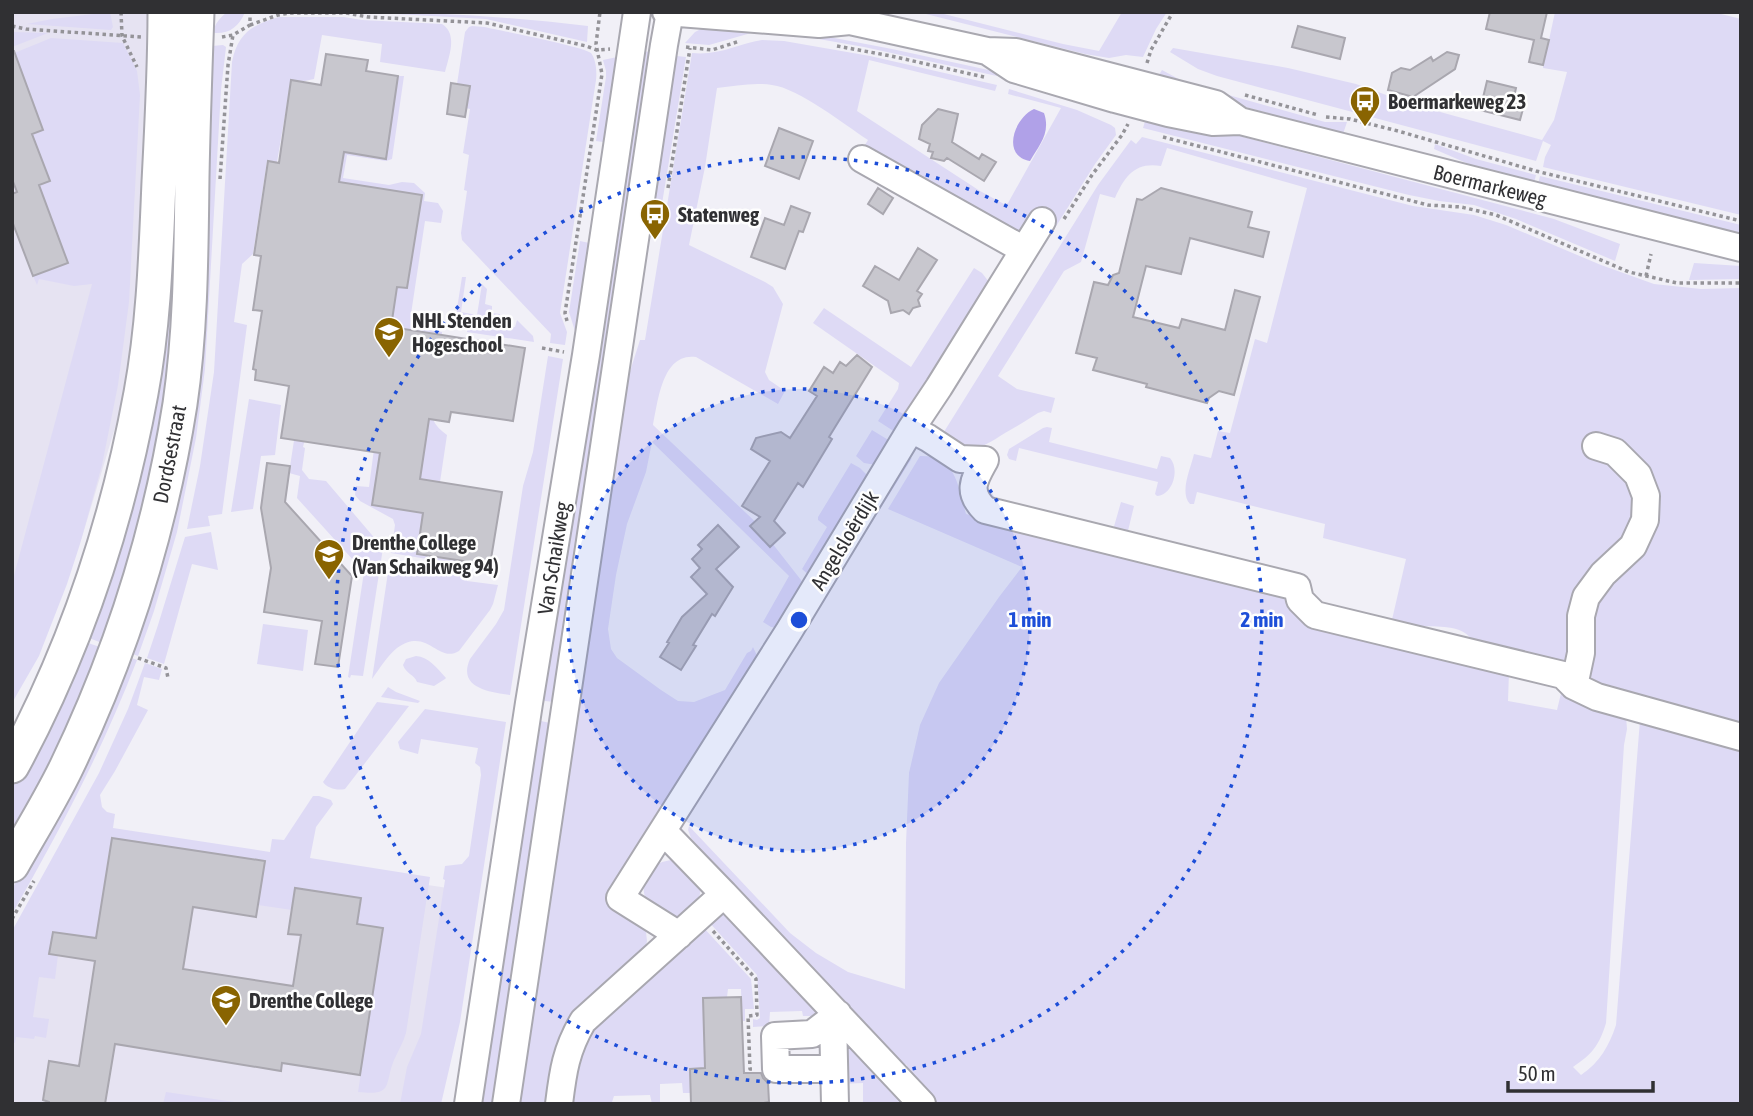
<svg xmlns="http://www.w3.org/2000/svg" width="1753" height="1116" viewBox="0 0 1753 1116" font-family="'Asap Condensed',sans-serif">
  <rect width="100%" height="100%" fill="#f1f0f7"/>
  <!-- built -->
  <path fill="#e6e3f2" d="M12 12H168L130 378 82 537 22 678 12 696Z
    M78 832 461 890 428 1104H12V951Z"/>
  <!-- green -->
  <path fill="#dedaf5" d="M110 12 113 27 111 30 27 24 52 19Z
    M227 12H245C239 27 229 34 214 33 213 25 221 17 227 12Z
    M359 12C436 12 512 17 588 26L587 42 486 19Z
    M918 12H936L1063 44 1099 51 1122 12H1167L1156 29 1143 57 1126 55 1109 58 1085 54Z
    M1555 12H1721V14L1741 19V215L1543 167 1545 157 1551 145 1543 141 1536 161 1217 76 1198 69 1170 52 1173 48 1288 68 1356 84 1411 104 1542 140 1554 120 1567 72 1543 68Z
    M279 17H344L362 20 442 24C458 34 449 56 445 72L380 62 382 44 322 35 314 79 300 82 291 80 277 162 267 161 253 254 242 264 234 322 247 325 222 514 208 516 210 526 187 529 200 466 214 372 232 62C238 33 252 25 279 17Z
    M472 26 484 27C498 30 585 47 591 53 596 59 597 72 596 80L560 313 567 332 565 345 550 343 551 334 462 240 461 233 467 191 464 190 469 155 463 153 470 109 466 108 470 86 457 84 465 32 469 27Z
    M707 26 803 32 892 49 993 71 997 74V76L864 47 779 32 751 33 709 45 685 43 695 32Z
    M12 32 48 33 12 47Z
    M51 38 123 43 137 71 140 95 129 302 118 385 102 465 80 544 67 584 39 656 12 703V583L92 284 74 286 39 279 37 285 33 276 68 263 39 185 49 180 32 134 43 130 20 68 12 54Z
    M762 40 784 41 870 56 997 85 995 91 869 60 857 111 980 191 1004 204 1008 203 1061 108 1008 94 1009 89 1077 110 1111 125 1115 128 1116 135 1095 164 1043 247 1037 244 1052 220 1035 209 1017 237 860 153 868 140C845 125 798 88 772 85 754 82 735 86 717 88L705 167 689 245 765 282 773 287 783 304 765 372 769 380 785 391 778 404 696 357C662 352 658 402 653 425L764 530 765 534 801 580 806 589 778 628 771 627 763 622 789 576 652 442 646 472 627 524 616 575 608 629 611 649 617 658 661 690 678 701 694 702 725 690 747 653 751 651 753 647 760 662 624 881 646 932 647 941 645 950 595 997 552 1104H513L625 387 640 340H645L692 53C718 56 738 44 762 40Z
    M223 45 226 47 221 90 205 369 196 438 177 532 154 611 138 656 127 652 133 637 212 46Z
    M642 51 650 52 625 214 624 275 554 702 545 701 542 698Z
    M622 56 610 143 596 141 606 77V71L603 60Z
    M677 56 686 57 659 222 650 221Z
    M1162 70 1186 83 1193 85 1325 122H1347L1343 134 1188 91 1157 78Z
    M398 76H404L392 159 386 161 347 155 343 178 389 185 402 182 414 183 425 193 424 201 438 203 443 211 441 223 425 221 411 314 427 317 426 330 442 332V335L391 327 397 287 407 288 422 195 339 182 344 152 386 158Z
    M1146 118 1232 134 1554 219 1620 244 1615 261 1516 219 1474 205 1439 201 1409 195 1143 128Z
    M1142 137 1413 206 1474 215 1506 225 1601 265 1654 284 1701 289 1741 288V730L1594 688C1587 664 1586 631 1591 607 1597 581 1625 569 1638 548 1644 538 1646 527 1648 517 1655 474 1641 452 1599 442V456C1607 458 1617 460 1624 466 1646 482 1644 520 1629 541 1616 560 1596 574 1581 593L1579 600 1576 641 1568 666 1555 662 1554 665 1474 644C1464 617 1414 631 1391 624L1406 559 1323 538 1325 524 1197 492 1194 504H1190C1179 492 1191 468 1194 454L1211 458 1218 431 1230 433 1255 339 1267 343 1307 188 1167 148 1161 166C1135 162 1125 176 1115 198L1100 194 1081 262 1064 271 998 376 1017 389 1055 398 1051 413 1044 411 1038 413C1027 420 1016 427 1005 433 983 447 961 462 942 435L1098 185 1131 140 1136 144Z
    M1435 144 1476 159 1536 175 1534 183 1478 168 1434 149Z
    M1540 176 1741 225V236L1538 184Z
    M173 231 177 280 166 423 107 645 84 636Z
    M580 241 594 244 577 347 573 346 575 331 569 312Z
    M1694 263 1741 266V279L1689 280Z
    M974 268 982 273 989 282 895 432 878 421 898 389 899 383 813 323 824 308 911 367Z
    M462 277H466L461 312 477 315 482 284 487 289 485 304 492 306V313L500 314 499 324 515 327 517 320 533 336 534 342 467 332V330L458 328 460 316 456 315Z
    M548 356 563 359 510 695C490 692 457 688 470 659L496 624 504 610 523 486 533 452Z
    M249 399 281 405 275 455 261 456 253 509 231 512Z
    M432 404C432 421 433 424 447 435L440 482 429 481 419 483Z
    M299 408 307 439 304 443 303 447 305 448 302 470 309 479 326 481 383 548 363 676 351 675 350 678 348 677 364 572 297 498 300 476 289 473Z
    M1047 427 1052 428 1049 442 1157 469 1161 456 1170 458C1180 469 1173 495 1157 496L1155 494 1158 482 1019 448 1016 461 1009 459 1007 455 1009 449 1043 428Z
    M872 430 890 441 876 465 864 463 856 456Z
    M374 431 423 513 417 554 470 562 469 566 391 553 395 525 393 519 360 501 355 495 356 486 369 487 374 449Z
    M920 456C956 455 958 486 966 514L1283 596 1291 606 1509 672 1508 701 1557 710 1563 685 1626 716 1627 729 1624 745 1606 1023C1599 1046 1592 1054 1573 1067L1581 1075C1600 1062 1609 1046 1616 1025L1640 720 1741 745V1104H928L905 1079 907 1065 899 1062 740 893 691 838 688 830 689 826 790 933 816 953 848 972 905 989 906 843 909 773 920 725 939 683 999 597 1022 567 888 509Z
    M912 458 682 827V823L903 463Z
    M851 463 860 468 869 477 812 578 802 569 827 527 818 520V517Z
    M1121 502 1134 506 1127 535 1113 530Z
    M211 532 218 570 192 564 164 664 147 658 158 625 185 537Z
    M390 559 468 571 467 581 498 585 493 604 490 610 459 651C437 664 428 626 397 648 387 656 380 668 372 679Z
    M263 624 308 630 303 671 257 664Z
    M82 641 106 649 12 846V788L29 757Z
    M126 656 137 660C103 749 59 832 12 914V889L45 830Z
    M416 656C429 657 437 668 446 678L445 679 434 686 417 682C414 674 406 674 403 665L406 659Z
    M145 663 162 669 159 680 144 677 137 705 148 710 115 771 100 795 102 807 107 812 115 814 113 828 270 852 272 839 284 840 313 796H319L331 800 333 804 316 827 310 858 430 877 406 1033C403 1043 398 1051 394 1060 384 1085 394 1096 358 1092L370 1014 344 1009 374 989 383 928 357 924 361 898 295 888 292 910 258 905 265 862 110 846 96 938 53 932 49 954 58 955 55 979 39 977 33 1017 49 1019 46 1038 35 1036 34 1039 16 1037 15 1043 12 1042V931L99 773 128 709Z
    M388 687 396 692 420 701 418 703 381 697Z
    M377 702 409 706 345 789C337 791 327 788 323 782Z
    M425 709 506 722 460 1022 441 1104H400L407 1067 421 1034 445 880 443 879 445 866 462 864 469 856 481 775 480 767 475 763 478 748 421 739 418 754 400 749 398 742Z
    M541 721 550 723 495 1104H477L537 725Z
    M672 860 680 862 701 886C700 892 700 899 696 904 691 910 679 919 671 917 663 915 656 910 649 907 637 884 645 863 672 860Z
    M725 905 816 1003 815 1021 811 1025V1016H803L802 1011 770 1012 769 1026 753 1027V1019L757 1020 760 1018 757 975 708 921Z
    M702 926 751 979 754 1009H745V1021H742L741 989H728L727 997 703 998 705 1068 690 1069 691 1093H683L682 1083 660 1084V1104H652L650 1095 614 1096 612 1102 572 1104C576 1076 579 1048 596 1024Z
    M837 1032 903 1104H863V1083L839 1084Z
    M166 1092 248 1104H163Z"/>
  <!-- water -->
  <path fill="#b0a1e8" d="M1034 109 1044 113C1051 133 1039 145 1030 161 1001 156 1014 118 1034 109Z"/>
  <!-- building -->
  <path fill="#c8c7ce" stroke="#a9a7af" stroke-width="2" d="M1490 12H1547L1541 38 1549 40 1543 65 1529 62 1534 40 1486 29Z
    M1298 26 1345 38 1340 59 1292 47Z
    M12 51H14L43 130 32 134 50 181 39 185 68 263 33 276 12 221V194L17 192 12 179Z
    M1447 52 1459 55 1455 69 1413 97 1388 90 1392 73 1401 68 1410 70 1431 57 1433 61Z
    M326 54 368 60 366 71 398 76 386 159 344 152 339 182 422 195 407 288 397 287 391 327 525 348 513 421 451 412 449 422 429 419 420 479 502 492 490 565 417 554 423 513 372 505 380 453 281 438 289 386 255 380 256 370 253 369 262 311 253 310 261 256 254 255 268 161 279 163 291 80 321 85Z
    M1487 81 1516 88 1513 102 1524 105 1520 120 1480 110Z
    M451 83 470 86 465 117 447 114Z
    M938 109 958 114 952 142 979 159 982 154 996 162 984 181 947 158 944 161 931 158 933 152 928 151 930 144 919 139 922 125Z
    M779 128 813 141 799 179 765 166Z
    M878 188 893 198 883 214 868 204Z
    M1161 188 1252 212 1248 227 1269 232 1263 257 1190 238 1181 274 1146 266 1133 317 1179 328 1182 319 1225 330 1235 290 1260 297 1234 395 1219 391 1209 398 1207 403 1146 387 1147 384 1093 370 1097 358 1076 353 1094 282 1108 285 1113 275 1119 273 1137 199 1142 200Z
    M791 206 810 213 803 232 799 231 785 269 751 257 765 218 784 225Z
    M918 248 937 260 917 291 922 294 918 300 920 306 913 308 909 314 903 310 891 313 888 301 863 286 875 266 899 280Z
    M857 355 872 367 829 437 832 439 803 487 798 483 774 521 785 533 770 547 750 526 760 517 742 506 770 461 751 449 756 438 781 432 790 438 817 396 809 391 824 367 833 373 840 362 846 366Z
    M267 463 290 466 285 502 352 576 338 667 315 664 322 621 264 612 271 568 261 508Z
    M718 525 739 547 716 569 733 587 715 616 712 614 693 645 696 646 681 670 660 657 669 643 667 642 682 617 707 594 691 577 700 568 692 559 702 549 698 545Z
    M112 838 265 861 256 917 193 907 183 969 293 986 301 935 288 934 295 888 361 898 357 924 383 928 360 1075 282 1063 281 1071 115 1044 105 1104H49V1102L43 1100 49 1061 79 1066 95 961 49 954 53 932 96 938Z
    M741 997 744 1073H761L763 1078 768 1083 769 1102 758 1104H691L690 1069 705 1068 703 998Z"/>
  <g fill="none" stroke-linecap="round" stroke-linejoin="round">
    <!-- minor casing -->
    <g stroke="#a9a8b0" stroke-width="30">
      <path id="minor" d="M666 12 819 24 850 21
        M835 12 850 21 987 51 1016 52 1216 104 1240 121
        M987 51 1014 69 1115 99 1168 113 1213 122 1240 121 1741 248
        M862 159 1024 250
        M911 429 928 438 960 459 985 460C974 480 966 491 985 510L1297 587 1300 600 1315 615 1563 675 1574 686 1597 697 1741 737
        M1574 686 1581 653V616L1586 597 1603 574 1633 546 1645 520 1646 496 1638 475 1615 452 1596 446
        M724 894 922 1104
        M679 935 620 898 789 631 911 429 939 387 1042 221
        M833 1018 835 1104
        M820 1069H776L775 1036 812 1034 838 1014
        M468 1104 529 703 586 355 637 12
        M506 1104 664 45 670 12
        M559 1104C563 1071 566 1050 583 1021L724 894 663 831"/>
    </g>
    <!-- major casing -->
    <g stroke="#a9a8b0" stroke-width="37">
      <path id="major" d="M12 766C76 648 117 524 141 393 154 323 156 252 159 182 162 125 165 69 165 12
        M12 865C30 833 50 801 66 768 122 652 160 531 180 404 191 329 191 253 192 177 193 122 195 67 197 12"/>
    </g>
    <!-- path -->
    <path stroke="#949398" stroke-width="3.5" stroke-dasharray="3.5 3.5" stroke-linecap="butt" d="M121 12 122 36 137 67
      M250 25 278 15 290 13H346L368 17 487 23 586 46 597 50 610 49
      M12 26 26 29 141 37
      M222 37 233 35 250 25V12
      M837 46 891 56 984 77
      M686 47 712 50 740 41
      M1147 63 1151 50 1173 12
      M1245 95 1318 115
      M1326 117 1350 119 1398 131 1536 171 1741 221
      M1163 137 1428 205 1461 207 1496 215 1629 272 1677 283H1741
      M220 179 228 65 233 35
      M668 188 690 48
      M1064 219 1092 175 1122 135 1128 124
      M1646 276 1651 254
      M567 321 565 313 602 74 596 44 600 12
      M542 348 564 352
      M138 658 166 668 168 678
      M12 919 34 881
      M713 931 756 979 757 1015 748 1016 750 1069H755"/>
    <!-- minor -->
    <use href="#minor" stroke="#fff" stroke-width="26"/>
    <!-- major -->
    <use href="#major" stroke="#fff" stroke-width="33"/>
  </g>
  <!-- distance rings -->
  <circle cx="799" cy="620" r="231" fill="#1d4ed8" fill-opacity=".12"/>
  <g fill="none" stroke="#1d4ed8" stroke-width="3.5" stroke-dasharray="3.5 7">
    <circle cx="799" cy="620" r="231"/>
    <circle cx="799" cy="620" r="463"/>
  </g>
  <!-- icons -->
  <defs>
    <g id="bus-pin" transform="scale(1.575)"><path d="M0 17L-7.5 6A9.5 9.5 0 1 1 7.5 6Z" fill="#896401" stroke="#fefefe"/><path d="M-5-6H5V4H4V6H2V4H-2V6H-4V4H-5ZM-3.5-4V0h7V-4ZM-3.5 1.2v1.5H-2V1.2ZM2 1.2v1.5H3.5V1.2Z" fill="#fff"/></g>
    <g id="university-pin" transform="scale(1.575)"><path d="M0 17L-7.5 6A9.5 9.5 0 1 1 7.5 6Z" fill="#896401" stroke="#fefefe"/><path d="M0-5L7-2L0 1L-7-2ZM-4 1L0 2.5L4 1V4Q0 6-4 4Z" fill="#fff"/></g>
  </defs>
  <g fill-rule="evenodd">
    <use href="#bus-pin" x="1365" y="101"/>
    <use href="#bus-pin" x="655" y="214"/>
    <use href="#university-pin" x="389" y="332"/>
    <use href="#university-pin" x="329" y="554"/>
    <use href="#university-pin" x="226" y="1000"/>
  </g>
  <g text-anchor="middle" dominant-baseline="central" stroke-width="5" stroke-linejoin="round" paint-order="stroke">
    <!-- poi labels -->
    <g font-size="21" font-weight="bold" fill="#303033" stroke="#fefefe" text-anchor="start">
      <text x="1388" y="101">Boermarkeweg 23</text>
      <text x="678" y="214">Statenweg</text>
      <text x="412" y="320">NHL Stenden<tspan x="412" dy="24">Hogeschool</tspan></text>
      <text x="352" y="542">Drenthe College<tspan x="352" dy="24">(Van Schaikweg 94)</tspan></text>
      <text x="249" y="1000">Drenthe College</text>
    </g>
    <!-- street labels -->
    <g font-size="21" fill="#303033" stroke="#fefefe">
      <text transform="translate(1490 185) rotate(14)">Boermarkeweg</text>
      <text transform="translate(169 454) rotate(-79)">Dordsestraat</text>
      <text transform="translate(844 540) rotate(-59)">Angelsloërdijk</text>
      <text transform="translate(553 558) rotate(-81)">Van Schaikweg</text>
    </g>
  </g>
  <circle cx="799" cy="620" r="10" fill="#1d4ed8" stroke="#fefefe" stroke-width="3.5"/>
  <g font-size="21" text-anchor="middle" font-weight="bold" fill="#1d4ed8" stroke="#fefefe" stroke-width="5" stroke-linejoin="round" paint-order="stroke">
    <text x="1030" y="627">1 min</text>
    <text x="1262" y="627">2 min</text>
  </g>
  <!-- border -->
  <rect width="1753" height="1116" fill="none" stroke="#303033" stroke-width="28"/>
  <!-- scale -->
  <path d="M1508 1081v10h145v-10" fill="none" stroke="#303033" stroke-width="3.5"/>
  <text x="1518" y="1081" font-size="21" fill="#303033" stroke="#fefefe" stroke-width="5" paint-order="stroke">50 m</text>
</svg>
